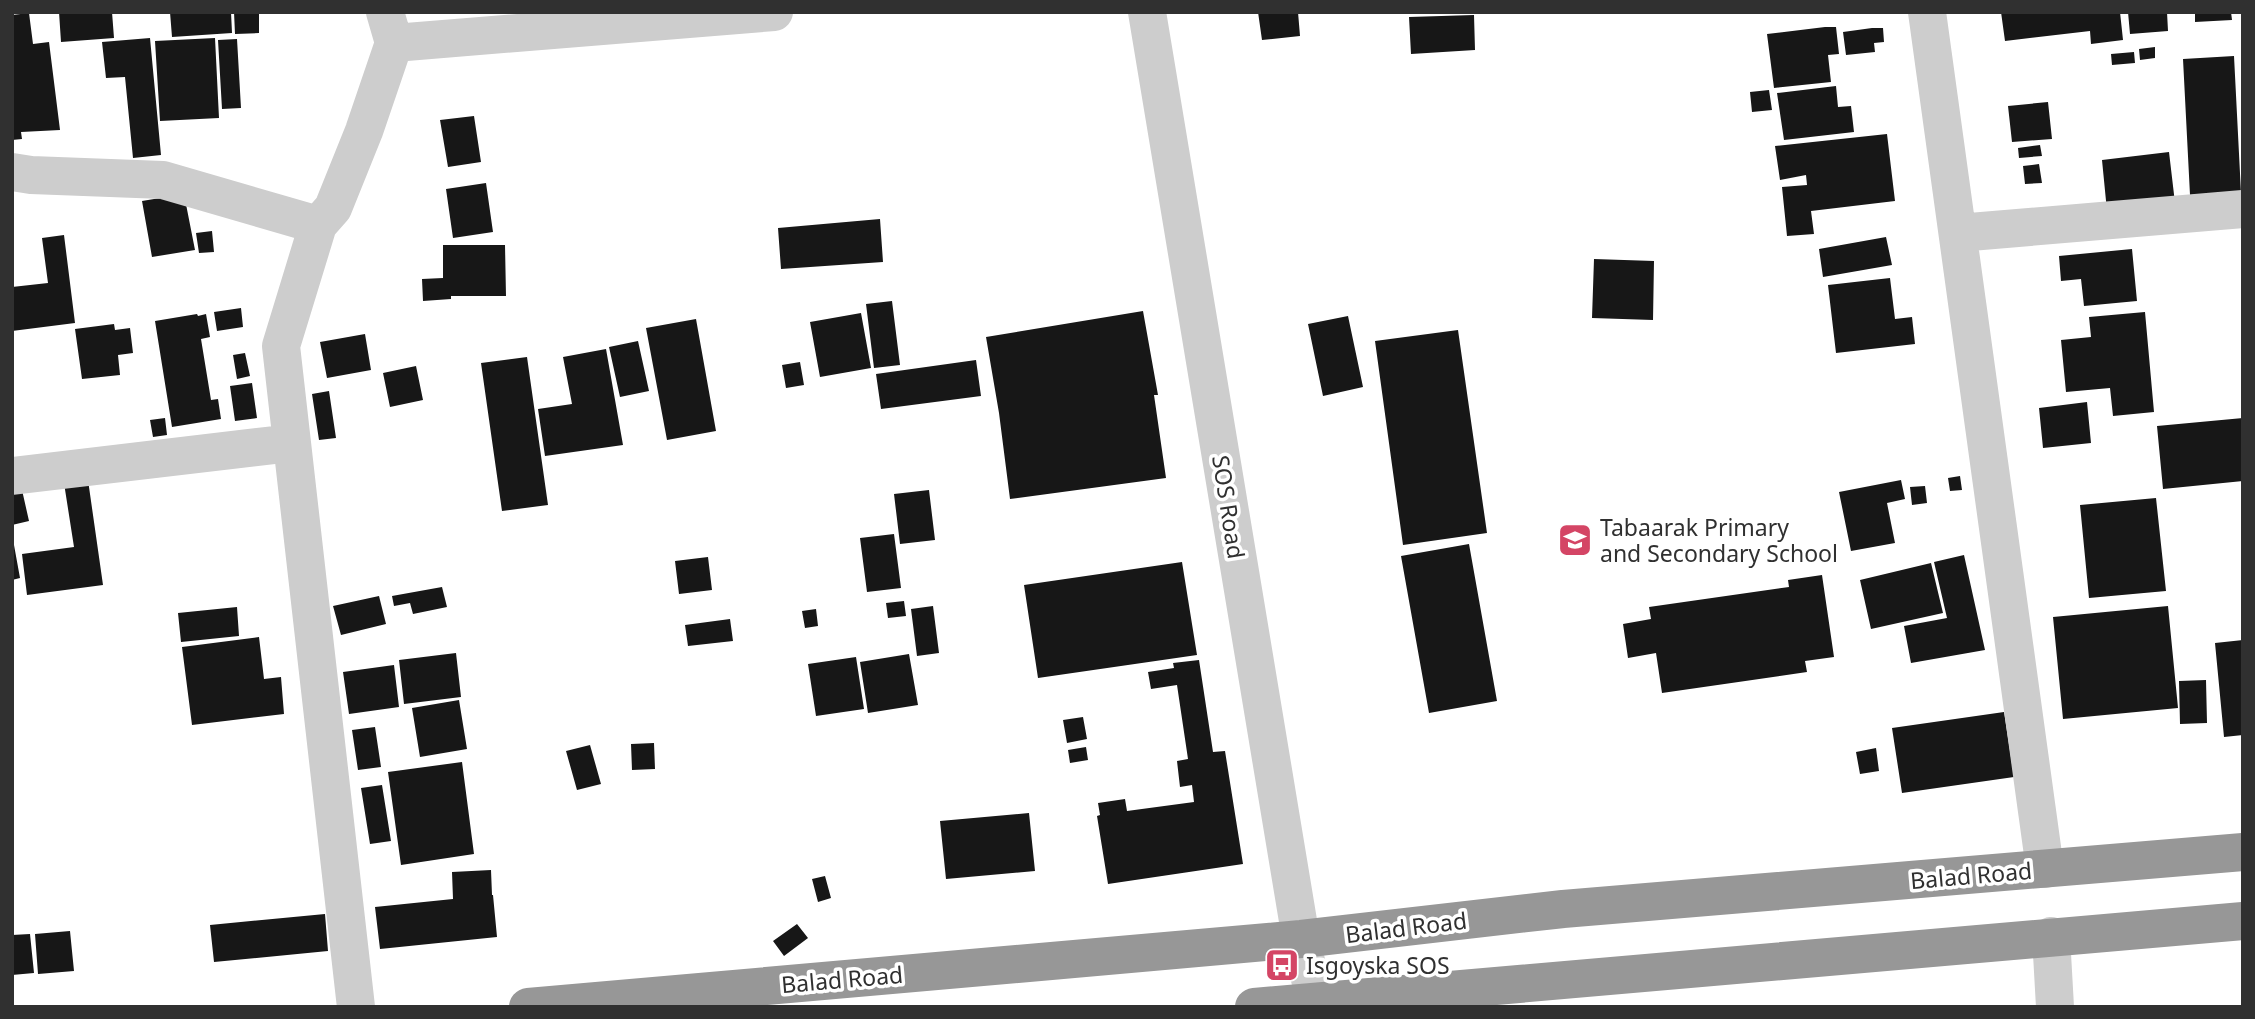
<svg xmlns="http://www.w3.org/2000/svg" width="2255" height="1019" viewBox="0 0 2255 1019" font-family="'Noto Sans',sans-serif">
  <rect width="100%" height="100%" fill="#fff"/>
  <!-- building -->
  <path fill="#171717" d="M59 12H112L114 38 61 42Z
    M170 12H231L232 33 172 37Z
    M234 12H259V33L235 34Z
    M1258 12H1298L1300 36 1262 40Z
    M2001 12H2120L2123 40 2091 44 2090 31 2005 41Z
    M2128 12H2167L2168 31 2130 34Z
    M2195 12H2231L2232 20 2195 22Z
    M29 13 33 44 49 42 60 130 21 132 22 139 12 140V15Z
    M1474 15 1475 50 1411 54 1409 17Z
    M1825 27H1836L1839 54 1828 55 1831 82 1774 88 1767 34Z
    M1872 28H1883L1884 42 1874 43 1875 52 1846 55 1843 32Z
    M150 38 161 155 133 158 125 77 106 78 102 42Z
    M215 38 219 118 160 121 155 41Z
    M237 39 241 108 222 109 218 40Z
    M2155 47V58L2140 60 2139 49Z
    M2134 52 2135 63 2112 65 2111 54Z
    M2234 56 2241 193 2190 195 2183 59Z
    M1836 86 1838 107 1851 106 1854 132 1784 140 1777 93Z
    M1769 90 1772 110 1752 112 1750 92Z
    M2048 102 2052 139 2012 142 2008 106Z
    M474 116 481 162 448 167 440 120Z
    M1887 134 1895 201 1811 211 1814 234 1787 236 1782 187 1807 185 1806 175 1780 180 1775 146Z
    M2040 145 2042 156 2019 158 2018 148Z
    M2169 152 2175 203 2107 211 2102 160Z
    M2039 164 2042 183 2025 184 2023 166Z
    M486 183 493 232 453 238 446 189Z
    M184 194 195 250 152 257 142 201Z
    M880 219 883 262 781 269 778 228Z
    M212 231 214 252 199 253 196 233Z
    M64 235 75 323 12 331V287L48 283 42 238Z
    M1886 237 1892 265 1823 277 1819 249Z
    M443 245H505L506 296H451V299L423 301 422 279 443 278Z
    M2132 249 2137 301 2084 306 2081 279 2061 281 2059 256Z
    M1594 259 1654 261 1653 320 1592 318Z
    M1890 278 1895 319 1912 317 1915 344 1836 353 1828 285Z
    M892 301 900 365 874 368 866 304Z
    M241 308 243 327 217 331 214 312Z
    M1143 311 1158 395H1154L1166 478 1010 499 999 413 986 337Z
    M2145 312 2154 412 2113 416 2110 388 2066 392 2061 340 2091 337 2089 317Z
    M861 313 871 368 820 377 810 322Z
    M197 314 198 316 206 314 210 337 201 339 211 400 218 399 221 419 172 427 155 321Z
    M1348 316 1363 387 1323 396 1308 324Z
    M696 319 716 431 667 440 646 328Z
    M114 324 115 330 130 328 133 353 118 355 120 375 82 379 75 329Z
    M1458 330 1487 533 1403 545 1375 341Z
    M365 334 371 370 327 378 320 342Z
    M638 341 649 391 620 397 609 347Z
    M606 349 623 445 545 456 538 409 572 404 563 357Z
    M245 353 250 376 237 379 233 355Z
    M527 357 548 505 502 511 481 363Z
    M976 360 981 396 881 409 876 374Z
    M800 362 804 385 786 388 782 365Z
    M416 366 423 400 390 407 383 373Z
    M252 383 257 418 235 421 230 386Z
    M329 391 336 438 319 440 312 394Z
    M2087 402 2091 443 2043 448 2039 408Z
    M165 418 167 435 153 437 150 420Z
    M2243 418V481L2163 489 2157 426Z
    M1960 476 1962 490 1950 491 1948 478Z
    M88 480 103 585 27 595 22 554 74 547 64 483Z
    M1901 480 1905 499 1887 503 1895 543 1851 551 1839 492Z
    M1925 486 1927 503 1912 505 1910 487Z
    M22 490 29 521 12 525V493Z
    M929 490 935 540 900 544 894 494Z
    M2156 498 2166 591 2089 598 2080 505Z
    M894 534 901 588 867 592 860 538Z
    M1469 544 1497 701 1429 713 1401 556Z
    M14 545 20 578 12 580V546Z
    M1964 555 1985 650 1911 663 1904 626 1947 618 1934 562Z
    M708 557 712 590 679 594 675 561Z
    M1182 562 1197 655 1038 678 1024 585Z
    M1931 563 1943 613 1871 629 1860 580Z
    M1822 575 1834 657 1805 661 1807 672 1662 693 1656 653 1628 658 1623 624 1651 619 1649 607 1789 587 1788 580Z
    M442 587 447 607 413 614 410 603 394 606 392 596Z
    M379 596 386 624 341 635 333 606Z
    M904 601 906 616 888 618 886 603Z
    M933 606 939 653 917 656 911 609Z
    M2168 606 2178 708 2063 719 2053 617Z
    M237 607 239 636 181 642 178 613Z
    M816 609 818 626 805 628 802 611Z
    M730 619 733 641 688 646 685 625Z
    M259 637 264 679 281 677 284 714 192 725 182 647Z
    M2243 640V735L2224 737 2215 643Z
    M456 653 461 697 404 704 399 660Z
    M909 654 918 705 868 713 860 662Z
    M856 657 864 709 816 716 808 664Z
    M1199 660 1213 752 1225 751 1243 864 1108 884 1097 816 1100 815 1098 803 1125 799 1127 811 1194 802 1192 785 1180 787 1177 761 1188 759 1177 685 1151 689 1148 672 1174 668 1173 663Z
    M394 665 399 707 349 714 343 672Z
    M2206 680 2207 723 2180 724 2179 681Z
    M459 700 467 749 420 757 412 708Z
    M2004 712 2014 777 1902 793 1892 728Z
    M1083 717 1087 739 1067 743 1063 720Z
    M375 727 381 767 358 770 352 730Z
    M654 743 655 769 632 770 631 744Z
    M590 745 601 784 577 790 566 751Z
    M1086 747 1088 760 1070 763 1068 750Z
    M1876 748 1879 771 1860 774 1856 752Z
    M462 762 474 854 401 865 388 772Z
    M382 785 391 841 370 844 361 788Z
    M1029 813 1035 871 946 879 940 821Z
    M491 870 492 895H493L497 937 380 949 375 907 453 899 452 872Z
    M825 876 831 898 818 902 812 879Z
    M325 914 328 951 214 962 210 925Z
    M797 924 808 938 784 956 773 941Z
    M70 931 74 971 38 974 35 934Z
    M30 934 34 973 12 975V935Z"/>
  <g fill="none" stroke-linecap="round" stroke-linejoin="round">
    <!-- minor -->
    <path stroke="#cdcdcd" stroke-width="38" d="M1147 12 1301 939 1315 1001
      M1927 12 2045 869
      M394 43 774 12
      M12 172 31 175 163 180 318 225
      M1958 233 2243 209
      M12 476 292 443
      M2051 936 2055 1007
      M356 1007 281 346 318 225 333 208 364 131 394 43 385 12"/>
    <!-- highway -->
    <path stroke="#979797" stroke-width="38" d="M528 1007 1301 939 1563 909 2243 852
      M1254 1007 2243 921"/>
  </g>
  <!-- icons -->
  <defs>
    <g id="school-square" transform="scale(1.75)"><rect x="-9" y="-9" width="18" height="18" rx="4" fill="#d44565" stroke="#fff"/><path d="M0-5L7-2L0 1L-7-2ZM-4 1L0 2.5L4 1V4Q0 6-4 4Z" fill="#fff"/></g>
    <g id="bus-square" transform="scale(1.75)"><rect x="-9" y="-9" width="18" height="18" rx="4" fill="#d44565" stroke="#fff"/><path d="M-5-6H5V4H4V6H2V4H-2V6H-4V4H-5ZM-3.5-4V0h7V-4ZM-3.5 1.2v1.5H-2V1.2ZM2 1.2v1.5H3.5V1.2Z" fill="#fff"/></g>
  </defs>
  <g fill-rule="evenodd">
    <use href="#school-square" x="1575" y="540"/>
    <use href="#bus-square" x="1282" y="965"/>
  </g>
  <g text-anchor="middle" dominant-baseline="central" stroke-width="7" stroke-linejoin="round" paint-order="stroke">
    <!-- street labels -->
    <g font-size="23" fill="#303030" stroke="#fff">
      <text transform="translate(1229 507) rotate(81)">SOS Road</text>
      <text transform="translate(1971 875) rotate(-5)">Balad Road</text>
      <text transform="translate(1406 927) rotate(-7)">Balad Road</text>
      <text transform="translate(842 979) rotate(-5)">Balad Road</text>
    </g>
    <!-- poi labels -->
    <g font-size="23" fill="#303030" stroke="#fff" text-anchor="start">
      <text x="1600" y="527">Tabaarak Primary<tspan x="1600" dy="26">and Secondary School</tspan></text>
      <text x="1306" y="965">Isgoyska SOS</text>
    </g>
  </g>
  <!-- border -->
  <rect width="2255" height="1019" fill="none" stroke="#303030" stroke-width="28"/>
</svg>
